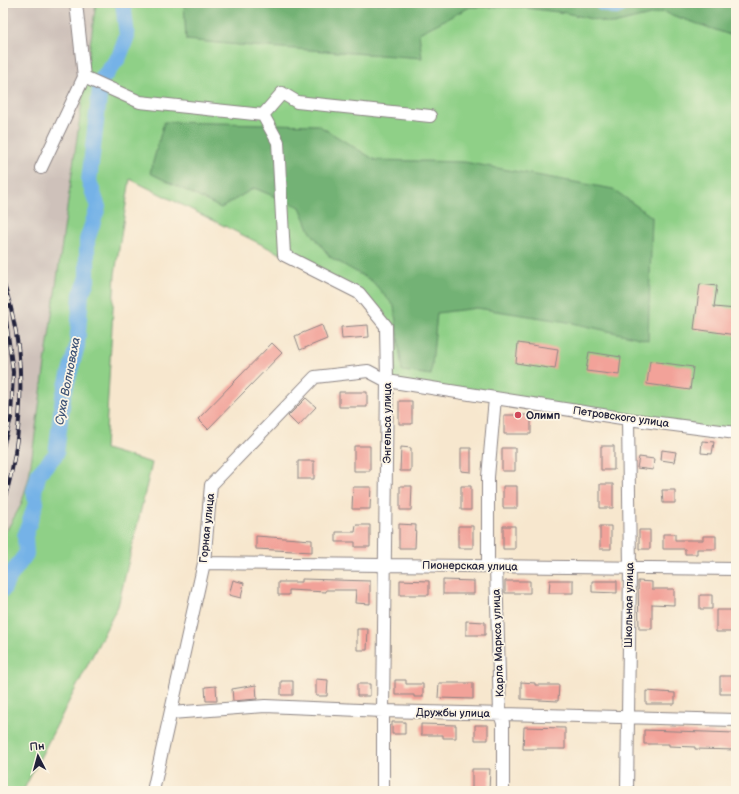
<svg xmlns="http://www.w3.org/2000/svg" width="739" height="794" viewBox="0 0 739 794" font-family="'Balsamiq Sans',sans-serif">
  <rect width="100%" height="100%" fill="#fcf5e5"/>
  <filter id="ink" filterUnits="userSpaceOnUse"><feTurbulence type="fractalNoise" baseFrequency=".025" numOctaves="2"/><feDisplacementMap in="SourceGraphic" scale="8" xChannelSelector="R" yChannelSelector="G"/><feConvolveMatrix kernelMatrix="1 2 1 2 8 2 1 2 1" color-interpolation-filters="sRGB"/></filter>
  <filter id="wash" filterUnits="userSpaceOnUse"><feTurbulence type="fractalNoise" baseFrequency=".012" numOctaves="4" result="noise"/><feDisplacementMap in="SourceGraphic" scale="16" xChannelSelector="R" yChannelSelector="G"/><feGaussianBlur stdDeviation="0.9" result="paint"/><feColorMatrix in="noise" values="0 0 0 0 0 0 0 0 0 0 0 0 0 0 0 0 0 1.4 0 .05"/><feComposite in="paint" operator="in"/></filter>
  <g filter="url(#wash)">
    <rect width="100%" height="100%" fill="#f7e7ce"/>
    <!-- industrial -->
    <path fill="#cec1ba" d="M3 3H96L29 477 21 505 3 537Z"/>
    <!-- green -->
    <path fill="#8fd087" stroke="#587961" d="M96 3H736V433L387 381 386 326 359 293 130 179 115 274 105 449 152 463 118 606 23 791H3V537L21 505 29 477Z"/>
    <!-- forest -->
    <path fill="#73b274" stroke="#4a6a58" d="M184 3H736V37L663 12 613 24 566 13 518 7H470L419 33 422 58 239 45 186 40Z
      M164 122 318 125 375 160 464 162 613 189 652 217 648 340 568 322 477 308 437 313 431 375 402 371 394 306 372 281 330 257 310 231 300 207 254 188 221 208 150 173Z"/>
    <g fill="none" stroke-linecap="round" stroke-linejoin="round">
      <!-- river -->
      <path stroke="#75b2e7" stroke-width="16" d="M602 3 616 7 624 3
        M3 590 8 579 26 554 25 536 36 503 34 491 39 473 56 454 63 397 77 346 81 294 87 281V240L98 207 89 181 101 80 119 57 127 36 123 3"/>
    </g>
    <g id="blocks">
      <!-- building -->
      <path fill="#f2a299" d="M700 284 717 286 714 307 736 309V335L694 329Z
        M322 325 327 339 300 350 295 336Z
        M368 325 369 337 342 339 341 327Z
        M272 343 282 353 208 429 198 419Z
        M518 343 558 349 555 369 516 363Z
        M589 352 621 357 619 375 586 371Z
        M650 361 693 367 690 390 647 384Z
        M339 392H367V407H339Z
        M306 398 316 407 298 426 288 416Z
        M399 401H412V424H399Z
        M504 415H531V434H504Z
        M702 441 714 442 712 454 701 453Z
        M354 446H370V471H354Z
        M601 446H614V470H601Z
        M401 447 411 448V471H400Z
        M461 448H471V472L461 471Z
        M502 448H515V471H502Z
        M662 450 676 452 674 462 661 460Z
        M639 457 654 459 653 470 637 468Z
        M298 461H314V479H298Z
        M600 484H613V508H600Z
        M400 486H412L411 510H400Z
        M461 486H471V510H461Z
        M503 486H517V508H503Z
        M353 487H371L370 509H352Z
        M662 490H675V503H663Z
        M399 524 416 525 415 548H399Z
        M356 525H370V547H355V542H336V532H355Z
        M458 526H473V548H458Z
        M503 526H515V549H503Z
        M600 526H611V549H600Z
        M639 530H650V549H639Z
        M663 534H675V540H703V536H716V549H697V554H685V549H663Z
        M256 536 312 540V552L256 549Z
        M302 579 370 581V604L355 603 356 590H326V592L289 590V595H278V582H302Z
        M233 580 244 583 241 598 229 595Z
        M400 580 429 581V595H400Z
        M443 580 474 581V594H443Z
        M550 580H573V593H549Z
        M505 581H530V593H505Z
        M592 581H617V593L592 592Z
        M638 581 652 582V589H674V605L652 604V629H639Z
        M700 595H712V609H700Z
        M716 610H736V632H716Z
        M466 621 485 622V635H466Z
        M357 629H368L367 650H357Z
        M720 676H736V694H720Z
        M316 679 328 680 327 696H316Z
        M395 680H406V684H423V697H414V695H395Z
        M281 681H293V695H281Z
        M521 682 535 683V685H559L558 701 521 699Z
        M439 683H473V699L438 698Z
        M357 684H370V696H357Z
        M256 685 257 699 233 701 232 689Z
        M216 686 217 701H206L205 687Z
        M646 691 675 693V704H646Z
        M392 722H405V734H392Z
        M421 724 456 725V738H443V735H421Z
        M475 725H488V740H475Z
        M524 727 565 728V749H523Z
        M644 730 736 733V750L695 749V747L669 746V744H644Z
        M472 769H490L489 791H472Z"/>
    </g>
  </g>
  <g filter="url(#ink)">
    <use href="#blocks" fill-opacity="0" stroke="#8c8484" stroke-width="1"/>
    <g fill="none" stroke-linecap="round" stroke-linejoin="round">
      <!-- minor casing -->
      <g stroke="#8c8484" stroke-width="14">
        <path id="minor" d="M84 77 140 102 263 115 282 93 297 102 430 116
          M263 115 278 142 284 255 359 293 386 326 387 381 383 711V791
          M41 168 84 77 76 3
          M204 563 736 569
          M488 566V477L495 398
          M496 566 500 714 503 723V791
          M171 713 265 706 383 711 736 720
          M153 791 204 563 211 485 315 377 368 371 387 381 628 419 736 433
          M627 791 630 568 628 419"/>
      </g>
      <!-- minor -->
      <use href="#minor" stroke="#fff" stroke-width="12"/>
      <!-- rail casing -->
      <g stroke="#22223b" stroke-width="4">
        <path id="rail" d="M3 7 5 3
          M3 281C6 292 10 302 12 313 23 358 22 408 15 453 12 469 10 486 3 501
          M3 447 11 418 13 372 3 298"/>
      </g>
      <!-- rail -->
      <use href="#rail" stroke="#fcf5e5" stroke-width="2.5" stroke-dasharray="8" stroke-linecap="butt"/>
    </g>
  </g>
  <!-- markers -->
  <circle fill="#d1495b" stroke="#fcf5e5" stroke-width="1.5" cx="518" cy="415" r="4"/>
  <g text-anchor="middle" dominant-baseline="central" stroke-width="3.5" stroke-linejoin="round" paint-order="stroke">
    <!-- poi labels -->
    <g font-size="11" font-weight="bold" fill="#22223b" stroke="#fcf5e5" text-anchor="start">
      <text x="526" y="415">Олимп</text>
    </g>
    <!-- street labels -->
    <g font-size="11" fill="#22223b" stroke="#fcf5e5">
      <text transform="translate(621 417) rotate(8)">Петровского улица</text>
      <text transform="translate(387 423) rotate(-90)">Энгельса улица</text>
      <text transform="translate(207 528) rotate(-84)">Горная улица</text>
      <text transform="translate(470 566) rotate(1)">Пионерская улица</text>
      <text transform="translate(629 605) rotate(-89)">Школьная улица</text>
      <text transform="translate(498 643) rotate(-92)">Карла Маркса улица</text>
      <text transform="translate(453 713) rotate(1)">Дружбы улица</text>
    </g>
    <!-- water labels -->
    <g font-size="12" font-style="italic" fill="#3f5477" stroke="#fcf5e5">
      <text transform="translate(68 381) rotate(-79)">Суха Волноваха</text>
    </g>
  </g>
  <!-- margin -->
  <rect width="739" height="794" fill="none" stroke="#fcf5e5" stroke-width="16"/>
  <!-- north arrow -->
  <g transform="translate(38 756) rotate(354)" stroke="#fcf5e5" stroke-width="3" paint-order="stroke">
  <path d="M0-3L7 15L0 10L-7 15Z" fill="#22223b"/>
  <text y="-6" font-size="11" font-weight="bold" text-anchor="middle" fill="#22223b">Пн</text>
  </g>
</svg>
